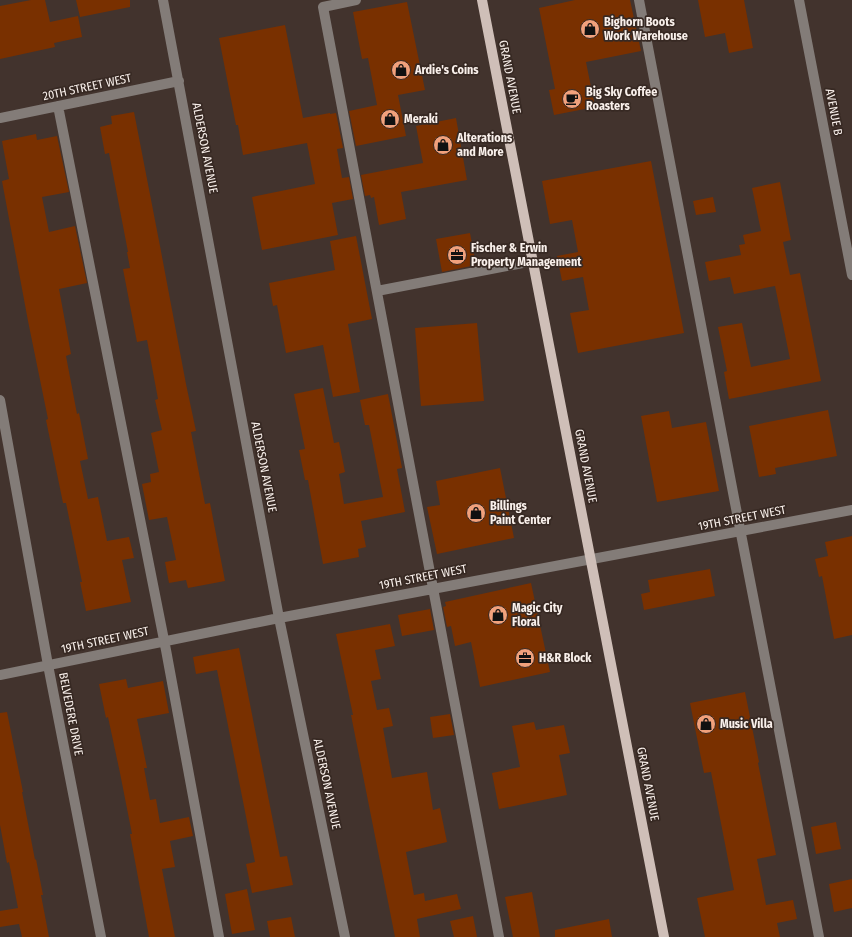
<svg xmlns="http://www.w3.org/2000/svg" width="852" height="937" viewBox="0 0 852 937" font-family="'Fira Sans Condensed',sans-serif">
  <rect width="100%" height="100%" fill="#42332d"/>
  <!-- building -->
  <path fill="#793000" d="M31 0H45L50 22 78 16 82 37 54 43 55 47 0 59V6Z
    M76 0H130V7L80 17Z
    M575 0H630L641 51 586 62 595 107 554 115 549 90 555 89 539 8Z
    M698 0H744L753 48 729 53 725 33 705 37Z
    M407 2 425 90 398 95 406 136 356 146 349 111 377 105 368 58 362 59 353 12Z
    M285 25 303 118 330 113V114L336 113 343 148 337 149 342 178 349 177 353 199 332 203 338 235 262 250 252 197 315 184 307 143 243 155 238 125H236L219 38Z
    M134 112 160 246 186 384 196 431 191 432 205 504 210 503 225 581 188 588 186 580 169 583 165 562 176 560 167 517 149 520 142 484 151 482 150 474 159 472 151 433 162 430 155 400 158 399 147 340 137 342 123 269 130 268 127 252H128L109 153 105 154 100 127 112 124 111 116Z
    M456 118 467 180 401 192 406 219 379 225 374 197 371 198 370 195 365 196 361 175 423 163 416 126Z
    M36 134 37 140 57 136 69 192 42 197 49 232 75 226 87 283 59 289 71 354 66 356 77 414 79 413 88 459 80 461 88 499 98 497 107 541 129 537 134 558 122 560 131 602 86 611 80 582H82L66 503H63L46 420 48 419 28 321 2 181 9 179 2 141Z
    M651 161 684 333 578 353 570 313 589 310 583 277 562 281 557 256 578 252 572 220 550 224 542 181Z
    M780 182 791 240 783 242 790 275 800 273 821 381 729 399 724 372 727 371 718 327 742 323 751 367 790 359 775 286 734 294 730 277 709 281 705 262 741 255 739 245 745 244 743 235 761 231 752 188Z
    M713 197 716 212 696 215 693 201Z
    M470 233 476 265 442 272 436 239Z
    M356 236 372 319 348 324 360 392 333 397 323 345 286 353 277 305 273 306 269 283 335 270 330 241Z
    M477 323 484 401 421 406 415 328Z
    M323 388 334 443 339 442 345 472 339 474 344 504 383 497 369 425H365L360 400 388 394 402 468 397 469 405 512 361 521 366 547 358 549 359 557 323 564 308 480H305L299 450 305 449 294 394Z
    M828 410 837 456 775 468 776 474 759 477 749 426Z
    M669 411 672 428 706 422 719 491 657 502 641 416Z
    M500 468 514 538 437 554 427 507 440 505 436 481Z
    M852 536V635L834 639 822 576 819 577 815 559 828 556 825 542Z
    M710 569 715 596 644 610 641 594 650 592 648 580Z
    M531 583 550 672 480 687 471 642 455 646 451 626 447 627 443 607 446 606 445 602Z
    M430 609 434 630 402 636 398 615Z
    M390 624 395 646 375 650 381 679 371 681 377 710 389 708 393 726 383 728 392 778 427 772 433 810 440 808 447 842 406 852 414 895 424 893 425 901 457 894 461 909 417 919 420 937H395L351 715H353L336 634Z
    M239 648 280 857 287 856 293 885 252 893 246 864 255 862 217 670 196 674 193 657Z
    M126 679 128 688 163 681 169 713 137 719 147 768H144L150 800 156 799 160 823 189 817 193 836 170 841 175 867 162 869 175 937H149L130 834H132L120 773 108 717 106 718 99 684Z
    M745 692 759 762 758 763 776 855 757 859 766 905 793 900 797 919 777 923 780 937H705L697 898 734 890 711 772 704 773 690 703Z
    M7 712 23 792H22L35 860 36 859 43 895H41L49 937H22L19 924 0 927V911L18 908 9 862 7 863 0 825V713Z
    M450 714 454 735 433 738 430 717Z
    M534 722 536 730 564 725 570 753 559 755 567 795 499 809 492 773 520 767 512 726Z
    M836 822 841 849 816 854 811 827Z
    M852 879V908L834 912 829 884Z
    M247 889 255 930 232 934 225 894Z
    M532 892 540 937H513L505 897Z
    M473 916 477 937H454L450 921Z
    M291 917 295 937H270L267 921Z
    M609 919 612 937H555V930Z"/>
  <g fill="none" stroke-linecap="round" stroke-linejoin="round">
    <!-- minor -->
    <path stroke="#837c78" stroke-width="10" d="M163 0 279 618 345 937
      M356 0 323 7 499 937
      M639 0 735 503 819 937
      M799 0 852 275
      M58 106 166 650 219 937
      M0 118 179 81
      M377 291 533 261
      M0 400 48 665 101 937
      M0 675 279 618 852 510"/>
    <!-- major -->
    <path stroke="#cfbfb8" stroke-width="10" d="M482 0 664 937"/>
  </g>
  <!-- icons -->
  <defs>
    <g id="shop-disc" transform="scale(1)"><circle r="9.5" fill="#f1a17c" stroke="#372923"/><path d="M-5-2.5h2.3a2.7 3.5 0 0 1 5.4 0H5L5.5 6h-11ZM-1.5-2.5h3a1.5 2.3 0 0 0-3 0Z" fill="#111"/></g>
    <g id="cafe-disc" transform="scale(1)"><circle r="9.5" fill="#f1a17c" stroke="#372923"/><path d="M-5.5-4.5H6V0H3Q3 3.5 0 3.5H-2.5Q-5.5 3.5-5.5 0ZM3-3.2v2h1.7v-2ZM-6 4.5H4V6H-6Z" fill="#111"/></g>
    <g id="office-disc" transform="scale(1)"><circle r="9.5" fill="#f1a17c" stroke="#372923"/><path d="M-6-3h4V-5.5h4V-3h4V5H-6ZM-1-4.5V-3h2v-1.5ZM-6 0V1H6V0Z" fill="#111"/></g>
  </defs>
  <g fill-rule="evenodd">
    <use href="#shop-disc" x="590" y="29"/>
    <use href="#shop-disc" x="401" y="70"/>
    <use href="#cafe-disc" x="572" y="99"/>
    <use href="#shop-disc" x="390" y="119"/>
    <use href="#shop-disc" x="443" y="145"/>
    <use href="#office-disc" x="457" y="255"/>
    <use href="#shop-disc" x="476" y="513"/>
    <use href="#shop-disc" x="498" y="615"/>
    <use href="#office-disc" x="525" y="658"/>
    <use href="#shop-disc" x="706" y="724"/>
  </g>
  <g text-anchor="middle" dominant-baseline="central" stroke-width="3.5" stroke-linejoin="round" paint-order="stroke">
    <!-- poi labels -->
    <g font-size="12" font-weight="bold" fill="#f9f0eb" stroke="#372923" text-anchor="start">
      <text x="604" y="22">Bighorn Boots<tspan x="604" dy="14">Work Warehouse</tspan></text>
      <text x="415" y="70">Ardie's Coins</text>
      <text x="586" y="92">Big Sky Coffee<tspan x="586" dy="14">Roasters</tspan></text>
      <text x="404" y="119">Meraki</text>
      <text x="457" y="138">Alterations<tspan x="457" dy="14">and More</tspan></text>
      <text x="471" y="248">Fischer &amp; Erwin<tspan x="471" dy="14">Property Management</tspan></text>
      <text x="490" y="506">Billings<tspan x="490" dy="14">Paint Center</tspan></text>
      <text x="512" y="608">Magic City<tspan x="512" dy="14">Floral</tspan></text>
      <text x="539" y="658">H&amp;R Block</text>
      <text x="720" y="724">Music Villa</text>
    </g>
    <!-- street labels -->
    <g font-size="12" fill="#f9f0eb" stroke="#372923">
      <text transform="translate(510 77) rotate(79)">GRAND AVENUE</text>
      <text transform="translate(87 87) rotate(-12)">20TH STREET WEST</text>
      <text transform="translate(834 112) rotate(79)">AVENUE B</text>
      <text transform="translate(205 148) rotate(79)">ALDERSON AVENUE</text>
      <text transform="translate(586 466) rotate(79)">GRAND AVENUE</text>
      <text transform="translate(264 467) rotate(79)">ALDERSON AVENUE</text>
      <text transform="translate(742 518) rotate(-11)">19TH STREET WEST</text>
      <text transform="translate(423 577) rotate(-11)">19TH STREET WEST</text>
      <text transform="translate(105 640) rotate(-12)">19TH STREET WEST</text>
      <text transform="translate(71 714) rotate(79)">BELVEDERE DRIVE</text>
      <text transform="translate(327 784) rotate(78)">ALDERSON AVENUE</text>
      <text transform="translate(648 784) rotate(79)">GRAND AVENUE</text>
    </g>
  </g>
</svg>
